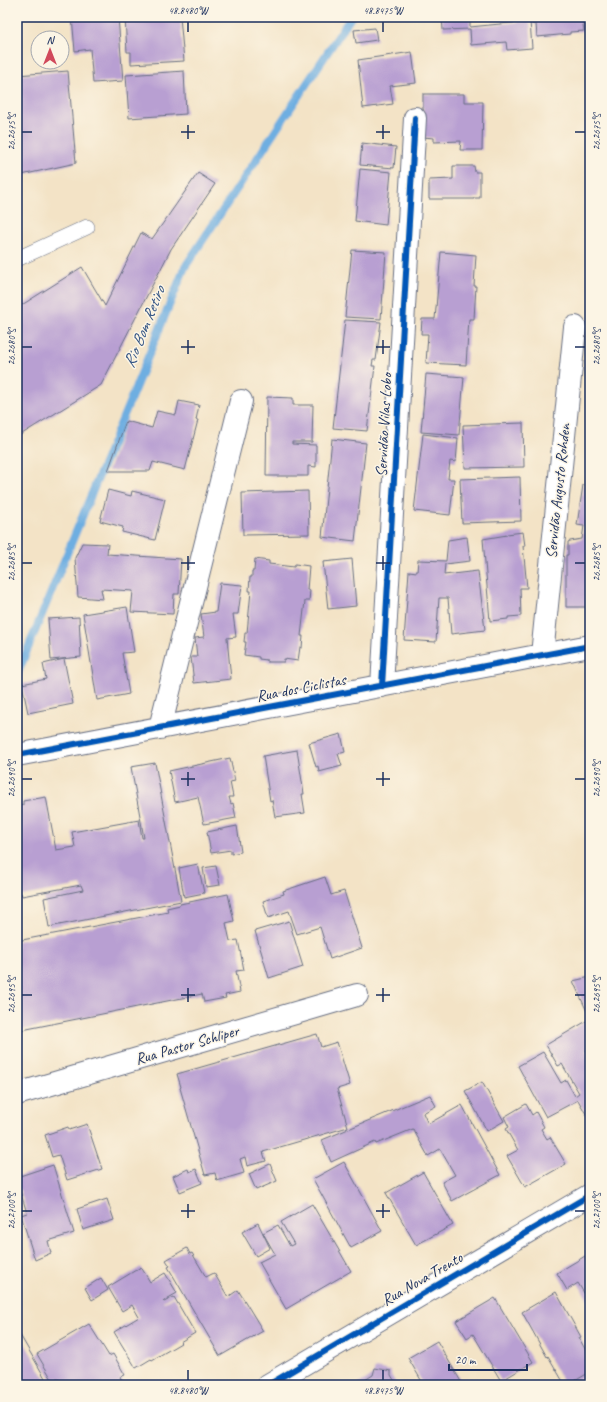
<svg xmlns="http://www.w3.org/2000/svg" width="607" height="1402" viewBox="0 0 607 1402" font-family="Caveat,sans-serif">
  <rect width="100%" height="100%" fill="#fcf5e5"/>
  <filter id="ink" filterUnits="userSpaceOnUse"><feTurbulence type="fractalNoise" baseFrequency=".025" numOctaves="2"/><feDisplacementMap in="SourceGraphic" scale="8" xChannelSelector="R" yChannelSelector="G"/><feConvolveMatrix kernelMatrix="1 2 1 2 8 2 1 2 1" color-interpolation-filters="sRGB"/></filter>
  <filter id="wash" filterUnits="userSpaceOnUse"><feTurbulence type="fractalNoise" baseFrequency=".012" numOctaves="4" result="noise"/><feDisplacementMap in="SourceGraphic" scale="16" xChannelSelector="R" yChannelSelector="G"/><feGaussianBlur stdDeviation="0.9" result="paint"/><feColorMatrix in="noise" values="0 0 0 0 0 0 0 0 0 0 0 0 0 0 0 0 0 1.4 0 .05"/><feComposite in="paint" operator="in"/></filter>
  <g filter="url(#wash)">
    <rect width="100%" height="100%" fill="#f3e3c6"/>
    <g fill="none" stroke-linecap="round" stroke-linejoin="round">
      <!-- stream -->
      <path stroke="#6eaee1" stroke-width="8" d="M17 675 185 267 351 17"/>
    </g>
    <g id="blocks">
      <!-- building -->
      <path fill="#b89fd2" d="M72 17H118L123 81 93 83 90 49 75 51Z
        M125 17H180L184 61 131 64V52H127Z
        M442 17H470V27L530 21 532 48 507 50 506 42 471 45 470 29 443 30Z
        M531 17H582L584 31 570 32V34L537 37 536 24H532Z
        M375 28 377 40 356 43 354 30Z
        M412 52 416 83 390 86 393 104 363 108 358 60Z
        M68 71 76 163 17 176V75Z
        M184 71 186 114 129 118 126 75Z
        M423 94H464V102H483L482 150H460L461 141 434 142V138L423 137Z
        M362 143 396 147 394 168 360 165Z
        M453 166H474L475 172H480V198H474V199H429V180L453 179Z
        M360 169 391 172 386 225 355 221Z
        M198 173 215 184 171 249 101 385 17 437V308L82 267 105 306 141 233 152 239Z
        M352 250 386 252 381 319 345 317Z
        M441 252 476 255 474 286H476L474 319H469L466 365 426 363 428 334H421L422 319H435Z
        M345 320 381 322 376 360H373L372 366H375L367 431 333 428Z
        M426 374 464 377 459 435 421 432Z
        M588 375H590V412H588Z
        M267 397 293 398V405H313L312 442H292V444L316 445V467L308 466V476H266Z
        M179 401 199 405 196 420H198L185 470 153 462 150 471H108L126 421 152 428 157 411 176 415Z
        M523 423 524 467 465 468 463 425Z
        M423 434 458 438 456 462 450 461 448 479H454L450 515 414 511Z
        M332 439 366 443 355 541 322 537Z
        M520 477 521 521 462 523 460 479Z
        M583 485 590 486V607H566V555H568V542L570 541 582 539 584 526 577 525Z
        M108 490 131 496 132 491 165 499 155 540 122 532 123 527 100 521Z
        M308 491 309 534 243 535 242 493Z
        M523 532 525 546H523L527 588H520L521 616 508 617V619L490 621 483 539 507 535V534Z
        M467 537 470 561 445 564 444 575 478 571 485 630 451 634 448 598H439L436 642 404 640 409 571 417 572 418 560 446 561 448 540Z
        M82 543 108 544 107 554 181 559 179 594H174L173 614 131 612 133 591 101 589 103 599 78 597 75 558Z
        M255 559 269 561V564L294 567 295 564 309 566 307 590H310L309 601H305L301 636H303L302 648 300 647 298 661 284 659V662H267V660L259 659V657L244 655 246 642H244L245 633H247L251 591H249L250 577H252V571H254Z
        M352 559 356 606 328 609 323 562Z
        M220 583 242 585 238 614H233L236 637 227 638 231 679 194 683 191 657H197L195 638 204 637 201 614 216 612Z
        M127 607 134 652 122 653 129 694 97 700 83 614Z
        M79 617 81 657 51 660 48 619Z
        M64 659 73 704 28 713 22 684 46 679 43 664Z
        M341 734 345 752 338 754 342 766 319 772 318 766 316 767 309 743Z
        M297 750 304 794H302L305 813 275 817 272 800 270 801 263 756Z
        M230 758 235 781 230 782 233 797H229L231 804 233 803 236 818 204 824 198 797 175 802 169 771Z
        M155 763 181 901 49 927 44 898 83 890 81 885 22 896 21 893 17 894V807L23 805V801L46 797 56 850 75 847 72 832 139 820 142 838H144L131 767Z
        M237 826 241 852 231 854V850L211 853 207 832Z
        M198 864 204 893 184 897 179 868Z
        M216 866 220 885 206 887 203 868Z
        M325 877 331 895 344 891 362 948 330 959 320 927 297 934 289 911 268 918 263 901 284 894 283 891Z
        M228 894 234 921 226 923 230 941 238 940 244 970 236 971 240 992 225 995 226 998 204 1002 202 994 17 1031V941L168 912 167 908 180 905V904Z
        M289 921 303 967 269 978 255 931Z
        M590 977V1018L573 981Z
        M590 1019V1048L586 1050 590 1058V1121L578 1100 546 1117 518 1066 543 1052 561 1083 566 1080 575 1096 579 1093 562 1064 558 1066 546 1045Z
        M317 1034 321 1047 337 1042 350 1085 337 1089 348 1127 263 1152 266 1161 247 1166 245 1157 240 1159 244 1173 217 1181 215 1173 205 1175 180 1088 181 1087 177 1074Z
        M482 1082 504 1121 487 1131 465 1091Z
        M430 1095 436 1106 423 1113 428 1124 462 1105 500 1175 452 1201 442 1182 455 1175 440 1149 428 1156 413 1129 376 1144 375 1142 331 1162 322 1140Z
        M526 1104 532 1115 536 1112 544 1127 541 1129 547 1139 550 1137 566 1164 525 1187 507 1156 518 1150 506 1129 509 1127 504 1117Z
        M87 1124 102 1169 67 1180 59 1155 52 1157 45 1135 68 1127 69 1130Z
        M344 1162 382 1231 351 1248 313 1179Z
        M270 1164 277 1181 256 1190 249 1174Z
        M53 1165 74 1233 48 1241 51 1253 35 1260 21 1215 27 1213 17 1181V1177Z
        M188 1169 189 1172 196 1169 202 1183 180 1192 173 1176Z
        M423 1172 453 1225 416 1245 386 1193Z
        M107 1199 114 1220 83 1230 77 1209Z
        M312 1204 351 1271 286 1309 259 1262 275 1254 263 1233 278 1225 290 1246 294 1244 281 1222Z
        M258 1223 270 1248 256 1256 242 1232Z
        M187 1248 190 1254 192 1253 206 1277 214 1273 228 1297 238 1290 263 1331 220 1356 168 1267 170 1266 166 1260Z
        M590 1253V1303L578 1283 567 1290 557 1273Z
        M141 1267 150 1282 165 1273 177 1293 163 1301 164 1302 174 1297 195 1333 180 1342 181 1343 152 1360 151 1359 136 1368 114 1332 139 1317 132 1305 122 1311 108 1287Z
        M101 1278 108 1290 92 1300 85 1288Z
        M556 1292 581 1337 579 1338 590 1358V1372L568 1385H565L548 1356 547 1357 522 1312Z
        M495 1298 533 1362 501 1381 473 1334 467 1338 456 1321Z
        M89 1324 109 1356 113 1354 125 1375 120 1377 125 1385H62L58 1378 53 1381 37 1354Z
        M20 1335 45 1378 32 1385H17V1336Z
        M437 1341 463 1385H424L408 1358Z
        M375 1368 391 1371V1375L397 1385H357L373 1375Z"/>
    </g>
  </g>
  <g filter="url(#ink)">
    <use href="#blocks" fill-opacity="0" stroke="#676e82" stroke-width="1"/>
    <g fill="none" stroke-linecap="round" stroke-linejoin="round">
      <!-- service casing -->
      <g stroke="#676e82" stroke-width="16">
        <path id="service" d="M17 259 87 227"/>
      </g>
      <!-- minor casing -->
      <g stroke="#676e82" stroke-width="24">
        <path id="minor" d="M542 655 575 327
          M382 686 415 118
          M160 728 241 401
          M17 755 590 646
          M17 1094 357 995
          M268 1385 590 1195"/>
      </g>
      <!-- service -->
      <use href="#service" stroke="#fff" stroke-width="15"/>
      <!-- minor -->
      <use href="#minor" stroke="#fff" stroke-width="22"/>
      <!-- cycleway casing -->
      <g stroke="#fcf5e5" stroke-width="8">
        <path id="cycleway" d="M382 686 415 118
          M17 755 590 646
          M268 1385 590 1195"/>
      </g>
      <!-- cycleway -->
      <use href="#cycleway" stroke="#0057b8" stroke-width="6"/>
    </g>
  </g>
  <!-- ticks -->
  <path fill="none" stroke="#1b2f5e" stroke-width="1.5" d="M188 22V32M383 22V32M188 125V139M383 125V139M22 132H32M181 132H195M376 132H390M575 132H585M188 340V354M383 340V354M22 347H32M181 347H195M376 347H390M575 347H585M188 556V570M383 556V570M22 563H32M181 563H195M376 563H390M575 563H585M188 772V786M383 772V786M22 779H32M181 779H195M376 779H390M575 779H585M188 988V1002M383 988V1002M22 995H32M181 995H195M376 995H390M575 995H585M188 1204V1218M383 1204V1218M22 1211H32M181 1211H195M376 1211H390M575 1211H585M188 1370V1380M383 1370V1380"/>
  <g text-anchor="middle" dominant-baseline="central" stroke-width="3" stroke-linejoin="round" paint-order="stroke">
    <!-- street labels -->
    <g font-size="16" fill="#1b2f5e" stroke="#fcf5e5">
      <text transform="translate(384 425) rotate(-87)">Servidão Vilas Lobo</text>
      <text transform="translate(558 491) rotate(-84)">Servidão Augusto Rohden</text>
      <text transform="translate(301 688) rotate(-11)">Rua dos Ciclistas</text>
      <text transform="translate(187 1045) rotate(-16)">Rua Pastor Schliper</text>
      <text transform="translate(422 1279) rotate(-30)">Rua Nova Trento</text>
    </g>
    <!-- water labels -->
    <g font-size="17" font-style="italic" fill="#345585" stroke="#fcf5e5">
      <text transform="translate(144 327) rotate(-68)">Rio Bom Retiro</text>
    </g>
  </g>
  <!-- margin -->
  <rect width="607" height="1402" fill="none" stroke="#fcf5e5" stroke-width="44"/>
  <!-- north arrow -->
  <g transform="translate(50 50)"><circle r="19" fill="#fcf5e5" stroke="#a2a6af"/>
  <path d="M0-3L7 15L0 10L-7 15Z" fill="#d1495b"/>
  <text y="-6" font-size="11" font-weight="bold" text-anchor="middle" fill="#1b2f5e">N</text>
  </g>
  <!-- scale -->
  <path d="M449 1364v6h78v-6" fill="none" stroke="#1b2f5e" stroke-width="2"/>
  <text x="455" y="1364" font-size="12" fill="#1b2f5e" stroke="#fcf5e5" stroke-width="3" paint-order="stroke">20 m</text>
  <rect x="22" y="22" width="563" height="1358" fill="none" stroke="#1b2f5e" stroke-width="1.5"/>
  <g font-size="10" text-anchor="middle" fill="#1b2f5e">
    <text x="188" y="14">48.8480°W</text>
    <text x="383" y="14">48.8475°W</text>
    <text transform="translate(11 132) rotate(-90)" y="4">26.2675°S</text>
    <text transform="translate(596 132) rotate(-90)" y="4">26.2675°S</text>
    <text transform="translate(11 347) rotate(-90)" y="4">26.2680°S</text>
    <text transform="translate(596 347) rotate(-90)" y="4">26.2680°S</text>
    <text transform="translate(11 563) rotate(-90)" y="4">26.2685°S</text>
    <text transform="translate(596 563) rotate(-90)" y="4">26.2685°S</text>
    <text transform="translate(11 779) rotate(-90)" y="4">26.2690°S</text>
    <text transform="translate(596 779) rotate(-90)" y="4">26.2690°S</text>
    <text transform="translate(11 995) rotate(-90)" y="4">26.2695°S</text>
    <text transform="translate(596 995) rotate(-90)" y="4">26.2695°S</text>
    <text transform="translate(11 1211) rotate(-90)" y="4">26.2700°S</text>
    <text transform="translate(596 1211) rotate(-90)" y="4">26.2700°S</text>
    <text x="188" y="1394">48.8480°W</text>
    <text x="383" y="1394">48.8475°W</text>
  </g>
</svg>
